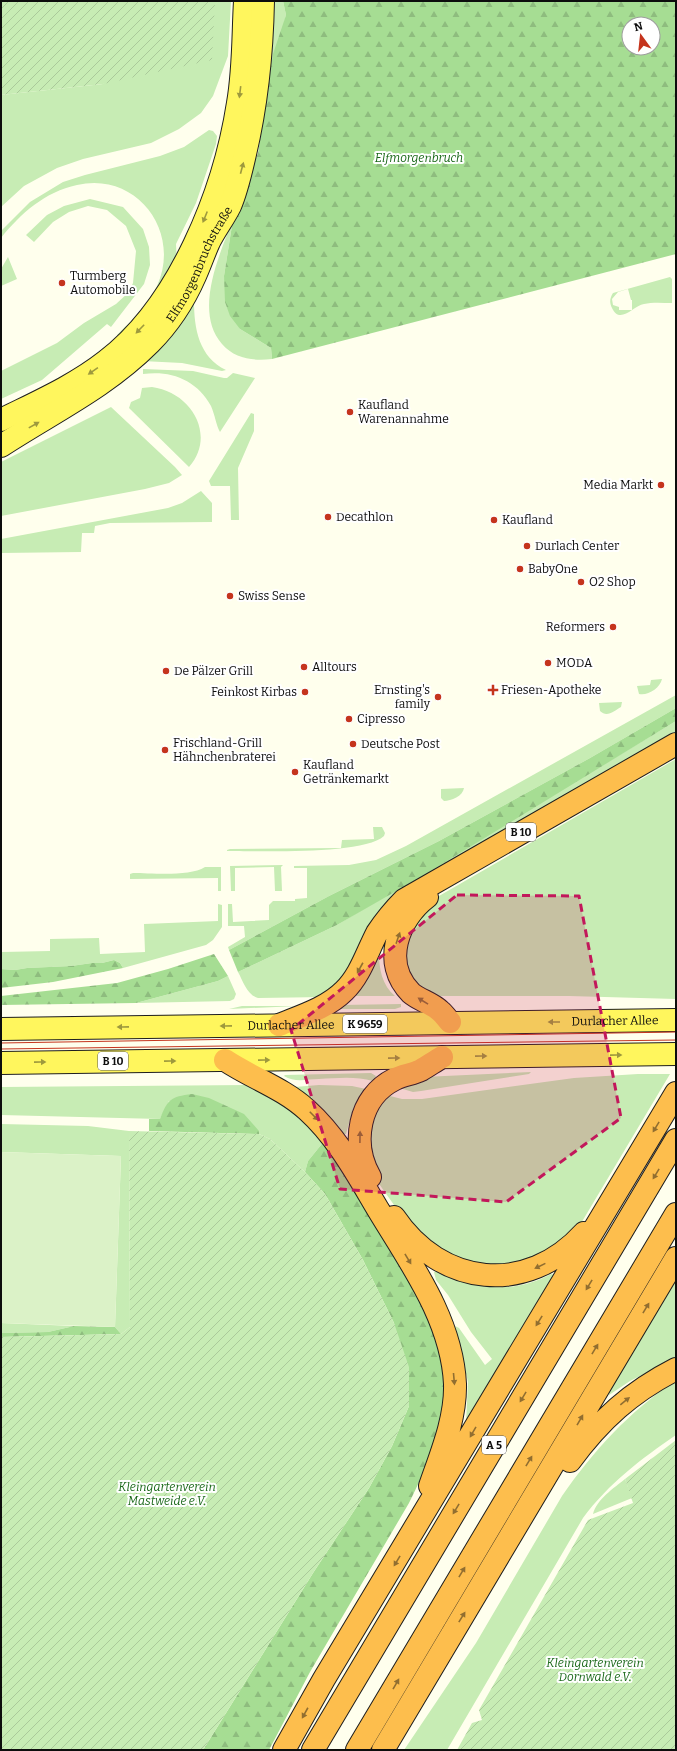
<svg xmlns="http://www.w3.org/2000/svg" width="677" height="1751" viewBox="0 0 677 1751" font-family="Bitter,serif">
  <defs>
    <pattern id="forest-firs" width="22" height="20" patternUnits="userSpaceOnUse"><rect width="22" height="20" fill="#a6dd93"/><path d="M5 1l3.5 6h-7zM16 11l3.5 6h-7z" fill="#8ebc7e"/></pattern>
    <pattern id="garden-furrows" width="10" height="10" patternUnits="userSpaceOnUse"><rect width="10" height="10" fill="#c7ecb4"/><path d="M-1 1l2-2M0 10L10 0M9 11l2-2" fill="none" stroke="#aac99a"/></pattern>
  </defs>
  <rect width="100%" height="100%" fill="#ffffed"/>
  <!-- grass -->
  <path fill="#c7ecb4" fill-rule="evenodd" d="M214 1H231L228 56 213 96 201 113 179 129 151 143 83 159 57 168 24 186 1 207V95L103 84Z
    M274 1H283L286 15 267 92Z
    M209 130 213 131 217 136 216 144 196 203 176 244 177 265 122 340 117 335C132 320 149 305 157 286 182 231 136 171 77 185 45 192 21 213 1 238V231L30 202 63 182 85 175 160 156 184 147Z
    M90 199 123 207 143 229 149 247 150 265 144 284 111 327 107 324 42 380 1 399V371L57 343 84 323 116 304 128 293 133 283 136 251 126 226 107 210 88 206 69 212 53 222 34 242 26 235 47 215 64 206Z
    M233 219 224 276 240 329 271 348 272 359C253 361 235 359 222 344 193 311 220 254 233 219Z
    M8 257 17 279 1 286V269Z
    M670 277 672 279V303C663 303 652 302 644 304 633 306 620 325 612 308 609 302 610 298 613 293ZM628 289 631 300H632V310H619V307L613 305 612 299 618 292Z
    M194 301C194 329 199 357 226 370L222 371 182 363 142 361Z
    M143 369 193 371 224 378H227L233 373 255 378 220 432C216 425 215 415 211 406 197 380 171 370 143 374Z
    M152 387C191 392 217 435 189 467L129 408 131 402 140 398 142 388Z
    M111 407 175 467 182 475 169 483 145 489 1 516V462Z
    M251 413 254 414V431L238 468 239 520H231L230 486H211L209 481Z
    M201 491 212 503V522L110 523 95 526 94 533H82L81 552 1 553V539L168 508 182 503Z
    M662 679C660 688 648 696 639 694L637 686 650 685 651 680Z
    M676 695V708L590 758 439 841 329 896 229 950 228 947 245 937 244 926H228V904H232L233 922 269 920V905L273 901H295V899L307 898V868H294V866L349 865 376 860 406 846Z
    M622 702 621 707C614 711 607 718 600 711L599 703Z
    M676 721V736L409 890 352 969 325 997 258 998C247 995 243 981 238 972L337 925Z
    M676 759V999L569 996H430L407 974 405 940 426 906 439 896Z
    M464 788C463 796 451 801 444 801L441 798V789Z
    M373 827H382L385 833 384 836C363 855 259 851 227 851V850L230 849 341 848 342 840 374 839Z
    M283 865 281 867 282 891H275L274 867 235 868V891H231L230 866Z
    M205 867H221V891H218V878L130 879V874L133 873C152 873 189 877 205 867Z
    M218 904 222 905V927L213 940 206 945 123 968 120 963 114 960 102 963H92L71 966 27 968 15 970 1 969V940L2 952 50 951V939L99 938 100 954 145 952 144 924 218 921Z
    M379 953C379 969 382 985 395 996H350Z
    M228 976 236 994 234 999 230 1001 136 1003 218 981Z
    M401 1004V1007L395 1009H340L339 1008 341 1005Z
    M242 1006H298L229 1009Z
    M531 1072 529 1074 421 1091 413 1092 396 1087 423 1077Z
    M371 1073 376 1076 373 1081C356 1076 337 1078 319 1079 307 1079 295 1083 284 1076L285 1075Z
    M638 1074H670L577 1230 551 1253 508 1268 456 1260 404 1219 377 1181 367 1126 386 1095 402 1099H422L574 1078Z
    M249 1085 299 1113 325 1140 308 1161 305 1172 270 1139 259 1134 258 1131 169 1101 160 1119 1 1115V1087Z
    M319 1085 352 1086 366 1089 353 1109 346 1134H344L336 1124 295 1087Z
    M1 1124 88 1126 129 1131 130 1327 121 1334 115 1327 121 1156 1 1152Z
    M437 1271C475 1289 512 1295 551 1274L555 1275 466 1423 468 1382 455 1326 459 1328 485 1365 492 1359 471 1332 448 1295 436 1280 434 1272Z
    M676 1277V1358L630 1381 609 1395 608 1392Z
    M1 1323 74 1326 48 1332 1 1333Z
    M676 1380V1435C641 1459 609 1483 583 1518L447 1750H404L476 1643 562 1496C594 1450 629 1412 676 1380Z
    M625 1479 632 1498 593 1514C597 1499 614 1488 625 1479Z"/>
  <!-- forest -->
  <path fill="url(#forest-firs)" fill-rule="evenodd" d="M283 1H676V254L272 359 271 348 240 329 230 316 225 302 224 276 233 219 258 153 273 54 286 15ZM629 24H653V48H629Z
    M676 708V721L419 878 337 925 238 972 229 950 329 896 439 841 590 758Z
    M214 954 228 976 218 981 136 1003 1 1005V996L117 983 168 969Z
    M114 960 120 963 123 968 53 982 1 988V969L15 970 27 968 71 966 92 963H102Z
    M192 1094 209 1098 244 1114 259 1131V1134L149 1131V1119H160C168 1099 170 1097 192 1094Z
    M325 1140C358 1194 394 1247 421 1305 431 1326 442 1349 444 1373 449 1413 427 1468 409 1503L310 1672 269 1750H203L313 1573 369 1488 392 1446 409 1406 394 1323 363 1260 325 1194 305 1172 308 1161Z
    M74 1326 115 1327 121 1334 1 1337V1333L48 1332Z"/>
  <!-- garden -->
  <path fill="url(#garden-furrows)" d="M1 1H215L212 60 103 84 1 95Z
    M129 1131 259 1134 270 1139 305 1172 325 1194 363 1260 394 1323 409 1367V1406L392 1446 369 1488 313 1573 203 1750H1V1337L121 1334 130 1327Z
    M676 1440V1750H457L472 1723 482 1720 479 1710 588 1520 633 1503 625 1479Z"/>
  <!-- pitch -->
  <path fill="#dbf2c7" d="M1 1152 121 1156 115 1327 1 1323Z"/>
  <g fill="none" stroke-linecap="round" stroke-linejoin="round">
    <!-- major casing -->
    <g stroke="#1e1e1e" stroke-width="24">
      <g id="major">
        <path d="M1 420C37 402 74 386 106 361 179 305 224 193 238 103 244 69 243 35 245 1"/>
        <path id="s1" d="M1 446C53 412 105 388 150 343 169 324 184 301 195 276 200 265 204 253 209 242 215 230 224 218 230 206 237 190 241 171 245 154 257 103 262 53 263 1"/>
        <path id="s2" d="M1 1029 676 1020"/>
        <path d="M1 1063 676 1054"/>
      </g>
    </g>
    <!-- highway casing -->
    <g stroke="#1e1e1e" stroke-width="24">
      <path id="highway" d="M427 897C398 919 381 963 411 993 419 1000 432 1003 440 1011 444 1014 447 1019 450 1022
        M279 1025C301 1016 327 1008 344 991 360 976 367 952 377 933 385 921 394 910 404 900L676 744
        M225 1060C252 1078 283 1088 307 1110 338 1138 358 1176 379 1211 411 1264 452 1320 455 1384 456 1419 441 1454 430 1486
        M370 1177C351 1144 358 1097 395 1079 403 1075 413 1074 421 1070 428 1066 435 1061 442 1057
        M394 1217C441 1287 527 1296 584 1233
        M570 1461C600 1420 631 1392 676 1369
        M284 1750 324 1679 676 1093
        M313 1750 676 1140
        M357 1750 676 1214
        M383 1750 676 1258"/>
    </g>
    <!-- major -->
    <use href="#major" stroke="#fff65d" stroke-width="22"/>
    <!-- highway -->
    <use href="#highway" stroke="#fdbe4d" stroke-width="22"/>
    <!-- tram -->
    <path stroke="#c5341d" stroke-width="1" d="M1 1043 676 1032
      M1 1049 676 1040"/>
  </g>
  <!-- one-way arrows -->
  <defs><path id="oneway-solid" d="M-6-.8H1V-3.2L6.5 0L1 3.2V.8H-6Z"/></defs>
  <g fill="#9e993d">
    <use href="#oneway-solid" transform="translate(240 92) rotate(97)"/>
    <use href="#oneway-solid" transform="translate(242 168) rotate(-75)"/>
    <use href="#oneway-solid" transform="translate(205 217) rotate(112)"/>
    <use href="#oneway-solid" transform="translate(140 329) rotate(134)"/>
    <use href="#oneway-solid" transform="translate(93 371) rotate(145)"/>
    <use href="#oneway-solid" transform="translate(34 425) rotate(-29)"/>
    <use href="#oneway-solid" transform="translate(554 1022) rotate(180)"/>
    <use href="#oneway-solid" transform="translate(226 1026) rotate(179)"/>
    <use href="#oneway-solid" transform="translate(123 1027) rotate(179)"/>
    <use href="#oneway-solid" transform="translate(616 1055) rotate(-1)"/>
    <use href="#oneway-solid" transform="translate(481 1056) rotate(-1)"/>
    <use href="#oneway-solid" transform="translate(394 1058) rotate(-1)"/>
    <use href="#oneway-solid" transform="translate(264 1060) rotate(-1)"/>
    <use href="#oneway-solid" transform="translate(170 1061) rotate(-1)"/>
    <use href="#oneway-solid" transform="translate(40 1062) rotate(-1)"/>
  </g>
  <g fill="#916e30">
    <use href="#oneway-solid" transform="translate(398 938) rotate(-71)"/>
    <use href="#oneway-solid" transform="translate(360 968) rotate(119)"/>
    <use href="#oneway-solid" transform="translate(423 1001) rotate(-148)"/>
    <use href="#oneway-solid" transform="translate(314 1116) rotate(45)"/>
    <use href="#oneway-solid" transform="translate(656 1127) rotate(121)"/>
    <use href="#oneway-solid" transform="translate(360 1137) rotate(-89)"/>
    <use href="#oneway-solid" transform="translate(656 1174) rotate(121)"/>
    <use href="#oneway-solid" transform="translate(408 1259) rotate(59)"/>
    <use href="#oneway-solid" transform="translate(540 1266) rotate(154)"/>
    <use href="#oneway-solid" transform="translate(589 1285) rotate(121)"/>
    <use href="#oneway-solid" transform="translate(646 1308) rotate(-59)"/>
    <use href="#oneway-solid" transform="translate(539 1321) rotate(122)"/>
    <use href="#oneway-solid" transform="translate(595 1349) rotate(-59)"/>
    <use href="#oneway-solid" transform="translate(454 1379) rotate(85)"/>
    <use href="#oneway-solid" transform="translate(523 1397) rotate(121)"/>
    <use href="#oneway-solid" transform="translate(625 1401) rotate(-39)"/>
    <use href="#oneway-solid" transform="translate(580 1420) rotate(-60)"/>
    <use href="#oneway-solid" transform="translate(473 1432) rotate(120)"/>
    <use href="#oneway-solid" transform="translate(529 1461) rotate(-59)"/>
    <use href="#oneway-solid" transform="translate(456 1509) rotate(121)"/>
    <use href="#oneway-solid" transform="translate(397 1561) rotate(121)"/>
    <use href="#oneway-solid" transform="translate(462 1572) rotate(-59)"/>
    <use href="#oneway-solid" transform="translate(462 1617) rotate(-58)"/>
    <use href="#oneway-solid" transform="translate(396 1684) rotate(-60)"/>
    <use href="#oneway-solid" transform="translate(305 1713) rotate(119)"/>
  </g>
  <!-- marked area -->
  <path fill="#c2185b" fill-opacity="0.2" stroke="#c2185b" stroke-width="3" stroke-dasharray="8 5" stroke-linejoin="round" d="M457 895 579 896 621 1118 506 1202 340 1189 291 1030Z"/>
  <!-- markers -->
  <g fill="#c5341d" stroke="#fff" stroke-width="1.5">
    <circle cx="62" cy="283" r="4"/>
    <circle cx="350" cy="412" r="4"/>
    <circle cx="661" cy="485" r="4"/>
    <circle cx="328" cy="517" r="4"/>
    <circle cx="494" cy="520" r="4"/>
    <circle cx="527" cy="546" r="4"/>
    <circle cx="520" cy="569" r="4"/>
    <circle cx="581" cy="582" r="4"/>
    <circle cx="230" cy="596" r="4"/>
    <circle cx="613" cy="627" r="4"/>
    <circle cx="548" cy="663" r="4"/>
    <circle cx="304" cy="667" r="4"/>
    <circle cx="166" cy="671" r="4"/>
    <path d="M491 684h4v4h4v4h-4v4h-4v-4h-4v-4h4z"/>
    <circle cx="305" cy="692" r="4"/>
    <circle cx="438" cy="697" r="4"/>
    <circle cx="349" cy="719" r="4"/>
    <circle cx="353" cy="744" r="4"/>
    <circle cx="165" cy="750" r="4"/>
    <circle cx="295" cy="772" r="4"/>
  </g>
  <g text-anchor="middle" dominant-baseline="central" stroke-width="4" stroke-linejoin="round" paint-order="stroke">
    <!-- shield labels -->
    <g fill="#fff" stroke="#565656" stroke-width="1">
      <rect x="506" y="823" width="30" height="18" rx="3"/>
      <rect x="343" y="1015" width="44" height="18" rx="3"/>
      <rect x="98" y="1052" width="30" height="18" rx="3"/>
      <rect x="482" y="1436" width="24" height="18" rx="3"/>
    </g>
    <g font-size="11" font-weight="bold" fill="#0d0d0d">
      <text x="521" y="832">B 10</text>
      <text x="365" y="1024">K 9659</text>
      <text x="113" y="1061">B 10</text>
      <text x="494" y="1445">A 5</text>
    </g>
    <!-- park labels -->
    <g font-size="12" font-style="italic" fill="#1b691a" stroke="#fff">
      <text x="419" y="158">Elfmorgenbruch</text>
      <text x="167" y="1487">Kleingartenverein<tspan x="167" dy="14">Mastweide e.V.</tspan></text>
      <text x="595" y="1663">Kleingartenverein<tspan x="595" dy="14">Dornwald e.V.</tspan></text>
    </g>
    <!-- street labels -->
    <g font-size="12" fill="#0d0d0d" stroke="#fff">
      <text stroke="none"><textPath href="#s1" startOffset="275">Elfmorgenbruchstraße</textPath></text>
      <text stroke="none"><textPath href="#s2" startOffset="614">Durlacher Allee</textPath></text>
      <text stroke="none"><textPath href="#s2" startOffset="290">Durlacher Allee</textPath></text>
    </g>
    <!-- poi labels -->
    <g font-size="12" fill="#0d0d0d" stroke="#fff" text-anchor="start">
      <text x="70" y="276">Turmberg<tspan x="70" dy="14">Automobile</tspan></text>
      <text x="358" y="405">Kaufland<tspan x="358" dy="14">Warenannahme</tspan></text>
      <text x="653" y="485" text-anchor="end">Media Markt</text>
      <text x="336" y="517">Decathlon</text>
      <text x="502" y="520">Kaufland</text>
      <text x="535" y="546">Durlach Center</text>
      <text x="528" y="569">BabyOne</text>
      <text x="589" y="582">O2 Shop</text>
      <text x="238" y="596">Swiss Sense</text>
      <text x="605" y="627" text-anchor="end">Reformers</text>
      <text x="556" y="663">MODA</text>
      <text x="312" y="667">Alltours</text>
      <text x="174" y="671">De Pälzer Grill</text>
      <text x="430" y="690" text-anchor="end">Ernsting's<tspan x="430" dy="14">family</tspan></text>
      <text x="501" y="690">Friesen-Apotheke</text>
      <text x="297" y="692" text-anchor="end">Feinkost Kirbas</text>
      <text x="357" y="719">Cipresso</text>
      <text x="173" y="743">Frischland-Grill<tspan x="173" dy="14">Hähnchenbraterei</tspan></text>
      <text x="361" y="744">Deutsche Post</text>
      <text x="303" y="765">Kaufland<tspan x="303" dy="14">Getränkemarkt</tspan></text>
    </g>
  </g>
  <!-- border -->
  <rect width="677" height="1751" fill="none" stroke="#0d0d0d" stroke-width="4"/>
  <!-- north arrow -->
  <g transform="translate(641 36) rotate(345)"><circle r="19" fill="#ffffff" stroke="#9e9e9e"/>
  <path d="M0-3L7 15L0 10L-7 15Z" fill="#c5341d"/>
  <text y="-6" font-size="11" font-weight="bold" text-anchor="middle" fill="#0d0d0d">N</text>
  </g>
</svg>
